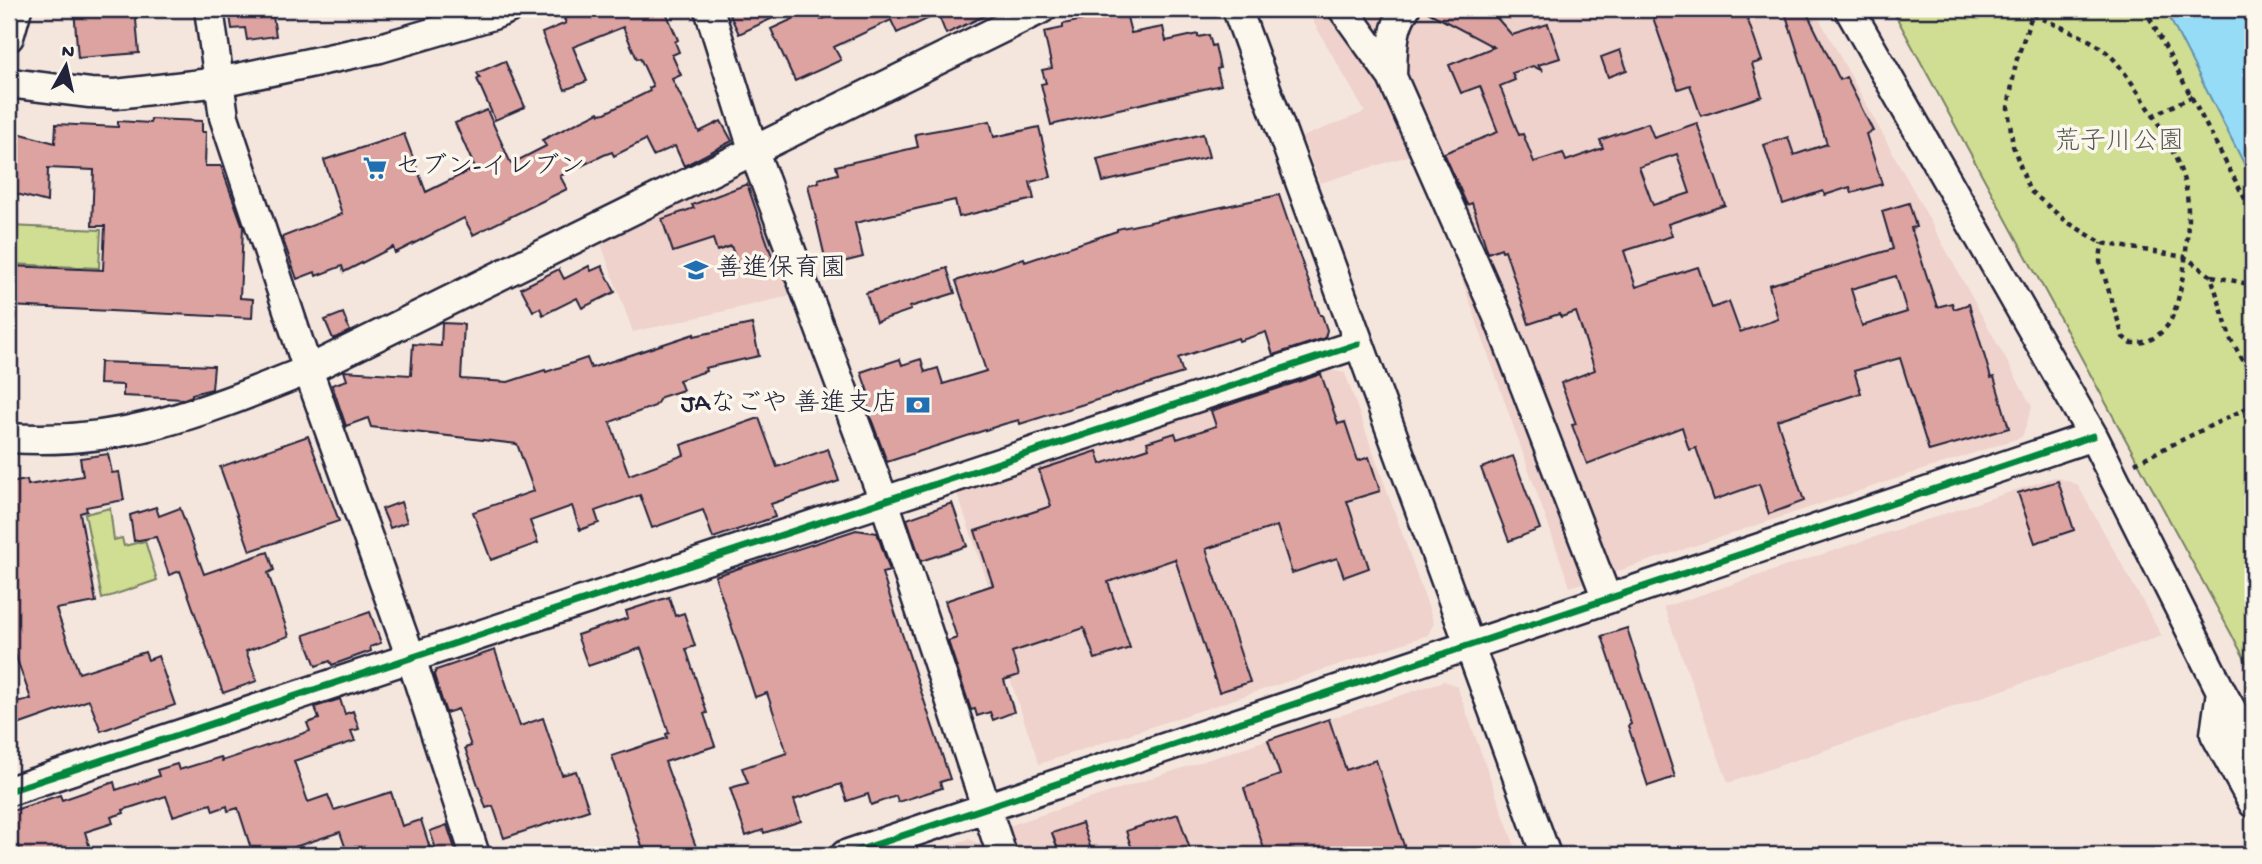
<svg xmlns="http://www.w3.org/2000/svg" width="2262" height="864" viewBox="0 0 2262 864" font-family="'Gochi Hand','Klee One',sans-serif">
  <rect width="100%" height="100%" fill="#f5e6dd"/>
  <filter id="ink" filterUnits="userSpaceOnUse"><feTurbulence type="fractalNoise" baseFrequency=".0143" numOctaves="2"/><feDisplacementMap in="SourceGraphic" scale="14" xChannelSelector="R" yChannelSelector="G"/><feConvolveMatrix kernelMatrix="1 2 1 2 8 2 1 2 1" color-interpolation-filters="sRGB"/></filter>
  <g filter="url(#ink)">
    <!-- built -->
    <path fill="#eed2cb" d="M1306 9H1814L2032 407 2022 437 1570 587 1443 226 1414 154 1320 183 1302 137 1365 112Z
      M743 174 749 177 790 296 633 332 601 244Z
      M1330 370 1345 373 1434 623 1428 635 1039 764 991 623 1000 619 957 493Z
      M2055 477 2077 484 2162 636 1728 783 1664 607Z
      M1444 681 1457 686 1518 855H1015L1008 834 1011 825Z
      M969 839 981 845 984 855H919Z"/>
    <!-- green -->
    <path fill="#cfde92" stroke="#788066" stroke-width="2" d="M1892 9H2253V674Z
      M9 226 101 230 99 268 9 264Z
      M110 508 114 540 122 538 124 546 145 541 157 580 102 599 85 514Z"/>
    <!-- water -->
    <path fill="#96dcf7" stroke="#6892ac" stroke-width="2" d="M2165 9H2253V181Z"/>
    <!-- building -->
    <path fill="#dda3a1" stroke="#22223b" stroke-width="2" fill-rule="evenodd" d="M74 9H135L139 53 78 58Z
      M229 9H254L255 18 273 16 276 36 247 40 245 28 232 29Z
      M590 9H666L665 10 678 40 675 42 679 52 672 55 681 75 672 79 699 132 721 121 732 141 684 166 675 146 653 156 645 140 614 156 612 152 604 155 560 176 567 189 473 235 464 218 395 253 393 247 344 272 342 266 316 276 315 272 297 279 282 237 342 214 324 160 404 134 426 192 475 168 455 123 487 110 511 164 546 146 542 140 599 112 600 114 605 113 650 91 649 88 653 86 640 58 637 59 623 27 573 47 587 81 565 90 542 33 566 23 564 19Z
      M727 9H792L739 34Z
      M845 9H999L946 34 938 14 897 33 891 20 834 47 841 60 795 81 771 29 810 11 813 15 818 13 821 20Z
      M1105 9H1125L1131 33 1163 27 1166 41 1198 34V37L1209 35 1212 46 1215 45 1220 68 1217 69 1221 85 1051 125 1041 84 1046 83 1042 70 1052 68 1044 32 1063 28V24L1083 20 1081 14Z
      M1422 9H1489L1512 35 1548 24 1560 58 1538 65 1543 71 1533 66 1512 73 1515 80 1500 86 1519 135 1523 134 1534 162 1563 153 1566 161 1603 148 1600 140 1648 123 1654 138 1697 123 1725 205 1668 224 1672 236 1624 251 1636 287 1698 267 1712 308 1729 302 1740 332 1778 319 1769 285 1893 249 1882 211 1909 203 1916 227 1911 228 1937 307 1952 303 1954 309 1969 304 1991 378 1994 377 2009 428 1929 451 1900 358 1854 371 1861 393 1777 420 1804 501 1769 514 1759 484 1714 500 1696 448 1689 450 1682 427 1587 464 1572 425 1576 424 1561 383 1595 370 1576 312 1561 317 1559 314 1529 324 1505 250 1502 251 1501 248 1488 253 1472 203 1467 205 1444 153 1498 132 1480 86 1461 93 1449 65 1494 47ZM1677 154 1690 193 1653 205 1639 167ZM1896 276 1907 312 1862 326 1851 289Z
      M1650 9H1744L1762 61 1752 64 1762 96 1701 116 1690 85 1678 89Z
      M1784 9H1805L1840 80 1846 77 1873 131 1866 134 1882 184 1852 193 1850 187 1825 195 1823 191 1783 204 1764 145 1788 137 1794 155 1827 144Z
      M1620 50 1627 70 1608 77 1601 57Z
      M505 61 525 107 495 120 477 79 480 78 477 73Z
      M151 119 202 121V132H206L205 166H221L243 227 240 298 253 299 252 318 9 306V266L103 270 105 226H92L94 170 48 168 47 202 9 192V150L14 132 55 143 56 124 118 127V121L150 123Z
      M990 121 994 137 1039 127 1051 177 1030 182 1034 199 959 217 955 200 855 223 863 257 827 266 808 185 819 182 818 179 838 174 836 166 918 147 915 134Z
      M1203 134 1209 157 1103 182 1097 159Z
      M747 184 773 259 740 271 731 246 717 251 713 239 673 252 662 219 694 208 692 205Z
      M1279 195 1320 315H1322L1327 330 1325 338 1273 355 1266 332 1239 341 1238 338 1178 358 1183 373 1020 424 1019 420 1004 424 887 462 869 413 865 397 869 395 861 372 900 359 902 365 921 359 925 372 938 368 943 384 986 371 956 281 1024 258 1025 262 1117 231V229Z
      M589 266 591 271 602 266 615 292 582 308 577 298 543 315 540 308 533 311 521 288 559 269 564 279Z
      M947 268 955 293 910 307 911 310 876 322 866 293Z
      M343 313 350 331 333 339 325 320Z
      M442 323 464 324 461 379 508 382 545 370 546 372 587 358 591 368 694 334V336L752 324 759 356 705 368 706 371 679 380 683 390 661 397 655 406 610 422 629 475 684 455 681 445 759 418 777 467 828 449 839 481 771 504 775 517 713 538 703 510 652 528 640 495 595 511 599 523 580 530 572 506 530 521 538 543 491 560 473 512 534 491 517 444 371 427 368 418 346 426 332 385 347 380 344 371 411 375 413 344 441 346Z
      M100 362 214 366 212 389 192 394V396L184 399 123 396V385L99 384Z
      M1321 374 1338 424 1345 422 1358 461 1369 457 1380 491 1347 501 1369 568 1344 577 1337 558 1292 573 1277 526 1206 549 1250 682 1219 692 1175 559 1108 582 1130 648 1095 659 1084 628 1012 652 1019 675 1004 680 1014 712 993 720 990 712 977 716 975 709 971 710 948 641 957 638 945 601 993 585 975 531 1051 506 1039 470 1097 451 1101 464 1149 448 1147 442 1175 433 1177 439 1216 426 1211 411Z
      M308 436 339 521 250 551 220 467Z
      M108 454 112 473 119 472 124 500 86 507 87 511 80 513 96 602 56 609 79 673 145 652 148 660 158 656 175 705 101 731 89 700 9 728V703L31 699 9 637V483L27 480 28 485 83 476 80 458Z
      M1513 456 1540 529 1509 541 1481 468Z
      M2058 481 2074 530 2035 543 2018 493Z
      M401 502 407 522 390 528 382 509Z
      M952 503 967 546 921 561 907 519Z
      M156 507 159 516 180 508 204 574 268 552 274 570 268 573 289 636 246 651 257 681 223 693 180 571 169 575 156 537 134 541 130 515Z
      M856 530 877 533 890 571 882 573 950 779 940 782 942 788 898 802 896 796 871 805 868 794 847 801 841 784 794 800 801 821 764 833 763 830 746 836 730 788 748 783 742 768 787 753 767 693 755 697 715 576Z
      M669 597 675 616 684 613 695 646 686 649 707 713 704 714 715 746 665 762 699 855H674L672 848 645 855 612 756 667 738 666 734 669 733 641 648 588 666 577 635 628 618 626 611Z
      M370 612 381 643 370 647 371 651 332 665 330 661 316 666 304 635Z
      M1627 628 1675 777 1648 786 1628 726 1631 724 1602 636Z
      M495 650 520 726 543 718 562 775 576 771 589 810 504 838 493 806 486 808 465 748 471 746 458 709 446 713 434 675 436 670Z
      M340 699 345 714 353 711 359 729 351 731 355 741 294 761 308 802 328 795 334 810 391 792 402 826 421 820 430 848 407 855H348L340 832 270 855H253L238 808 228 811 227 806 213 811 211 804 173 816 166 796 123 810 124 813 111 817 113 823 85 832 92 855H22L18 845 9 848V812L60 795 62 800 114 782 116 790 159 776 157 770 177 764 179 770 221 757 222 761 310 731 307 723 319 719 315 707Z
      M1329 719 1346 770 1376 760 1407 855H1266L1244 788 1280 775 1268 740Z
      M1178 814 1192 855H1134L1126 831Z
      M1082 823 1093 855H1060L1052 833Z
      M447 825 457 855H438L430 831Z"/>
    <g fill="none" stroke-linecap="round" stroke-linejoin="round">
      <!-- minor casing -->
      <g stroke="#22223b" stroke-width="33">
        <path id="minor" d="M209 9 224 117 308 370 411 658 475 855
          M709 9 753 149 884 501 1002 855
          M1237 9 1546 855
          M1343 9 1392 77
          M1405 9C1391 29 1393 53 1392 77L1499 319 1607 599
          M1849 9 2093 436 2221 691 2253 748
          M9 37 17 9
          M9 83 90 93 116 94 219 82 380 48 493 15 508 9
          M9 438C122 446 205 411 308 370L1041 9
          M2221 691 2215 734 2253 803
          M9 791 1358 344
          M845 855 2093 436"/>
      </g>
      <!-- path -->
      <path stroke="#22223b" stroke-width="4.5" stroke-dasharray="5 5" stroke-linecap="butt" d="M2034 9 2016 62 2008 108 2013 146 2029 190 2067 222 2102 243 2185 257 2211 276 2231 340 2253 377
        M2145 9 2253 214
        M2033 15C2061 28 2097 38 2117 63 2143 96 2177 148 2186 189 2192 215 2184 305 2167 326 2157 338 2146 344 2131 343L2123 337 2100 262 2102 243
        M2152 116 2193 96
        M2212 276 2253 285
        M2253 432 2249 477 2253 499
        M2135 463 2253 405"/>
      <!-- minor -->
      <use href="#minor" stroke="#fbf7ec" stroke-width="28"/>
      <!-- cycleway casing -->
      <g stroke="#fbf7ec" stroke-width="11">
        <path id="cycleway" d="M9 791 1358 344
          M845 855 2093 436"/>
      </g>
      <!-- cycleway -->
      <use href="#cycleway" stroke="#00873e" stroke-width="7"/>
    </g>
  </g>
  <!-- icons -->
  <defs>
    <g id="supermarket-bare" transform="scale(1.89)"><path d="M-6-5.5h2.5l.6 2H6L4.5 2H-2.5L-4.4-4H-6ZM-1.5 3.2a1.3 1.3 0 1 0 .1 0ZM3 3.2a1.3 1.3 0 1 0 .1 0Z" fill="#1f6fb2" stroke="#fbf7ec" stroke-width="2.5" paint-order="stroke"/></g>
    <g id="school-bare" transform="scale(1.89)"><path d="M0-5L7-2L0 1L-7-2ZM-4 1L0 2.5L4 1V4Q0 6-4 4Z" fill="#1f6fb2" stroke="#fbf7ec" stroke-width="2.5" paint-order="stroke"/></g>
    <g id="bank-bare" transform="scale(1.89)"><path d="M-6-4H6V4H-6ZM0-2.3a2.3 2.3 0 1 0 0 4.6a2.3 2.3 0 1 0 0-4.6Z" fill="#1f6fb2" stroke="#fbf7ec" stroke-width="2.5" paint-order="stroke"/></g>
  </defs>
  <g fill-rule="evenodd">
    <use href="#supermarket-bare" x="375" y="168"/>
    <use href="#school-bare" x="696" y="270"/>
    <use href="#bank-bare" x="918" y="405"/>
  </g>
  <g text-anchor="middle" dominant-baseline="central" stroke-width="7" stroke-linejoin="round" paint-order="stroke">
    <!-- park labels -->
    <g font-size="26" fill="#565a55" stroke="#fbf7ec">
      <text x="2119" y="143">荒子川公園</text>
    </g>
    <!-- poi labels -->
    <g font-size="26" fill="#22223b" stroke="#fbf7ec" text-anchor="start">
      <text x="395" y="168">セブン-イレブン</text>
      <text x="716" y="270">善進保育園</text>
      <text x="898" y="405" text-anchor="end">JAなごや 善進支店</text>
    </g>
  </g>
  <!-- margin -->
  <rect width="2262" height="864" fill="none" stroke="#fbf7ec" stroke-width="35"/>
  <rect x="18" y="18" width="2227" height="829" fill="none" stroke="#22223b" stroke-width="2.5" filter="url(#ink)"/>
  <!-- north arrow -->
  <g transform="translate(66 66) rotate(8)" stroke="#fbf7ec" stroke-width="5" paint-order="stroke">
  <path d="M0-5L12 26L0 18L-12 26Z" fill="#22223b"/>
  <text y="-10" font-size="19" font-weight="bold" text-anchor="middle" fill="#22223b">N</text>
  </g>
</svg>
